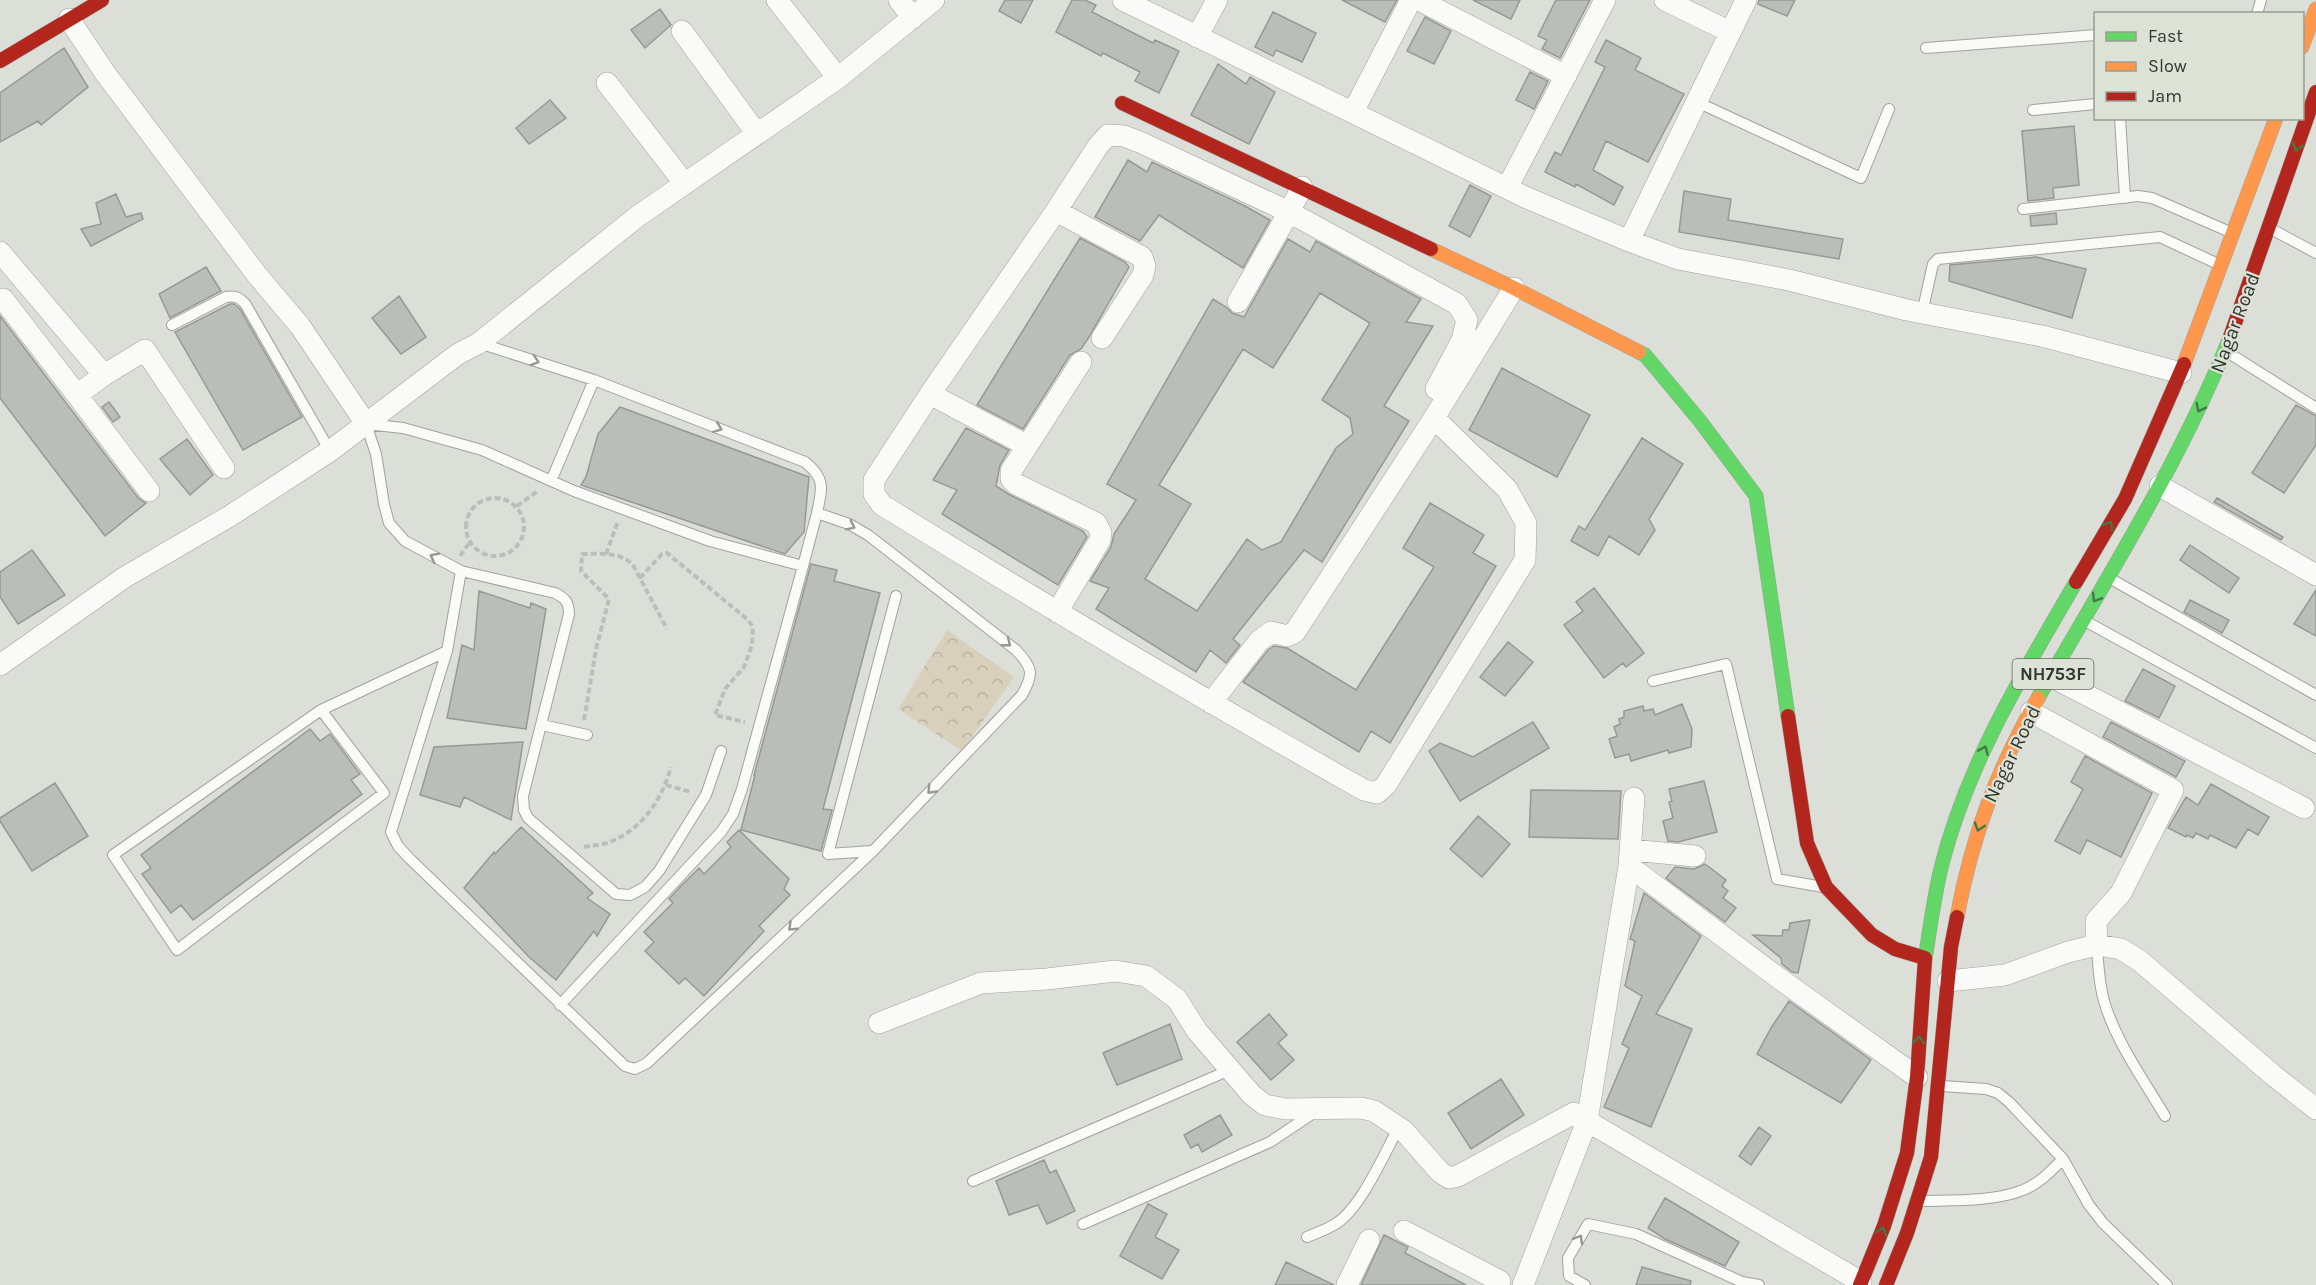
<svg xmlns="http://www.w3.org/2000/svg" width="2316" height="1285" viewBox="0 0 2316 1285" font-family="Karla,sans-serif">
  <defs>
    <pattern id="park-crowns" width="20" height="18" patternUnits="userSpaceOnUse" patternTransform="scale(1.5)"><rect width="20" height="18" fill="#d9d0bb"/><path d="M2 6a3 3 0 1 1 6 0M12 15a3 3 0 1 1 6 0" fill="none" stroke="#bbb3a1"/></pattern>
  </defs>
  <rect width="100%" height="100%" fill="#dcdfd8"/>
  <!-- park -->
  <path fill="url(#park-crowns)" d="M947 630 1014 677 962 751 898 709Z"/>
  <!-- building -->
  <path fill="#babeb9" stroke="#969994" stroke-width="1.5" fill-rule="evenodd" d="M1005 0H1033L1021 23 999 11Z
    M1072 0H1085L1096 5 1092 12 1153 43 1155 40 1179 51 1159 93 1135 81 1140 72 1103 53 1101 56 1056 32Z
    M1342 0H1397L1385 22Z
    M1473 0H1520L1511 19Z
    M1556 0H1590L1560 58 1542 49 1547 40 1538 36Z
    M1759 0H1795L1787 16 1758 4Z
    M660 9 671 25 645 48 631 30Z
    M1273 12 1316 33 1302 62 1276 50 1273 56 1255 47Z
    M1425 17 1451 31 1434 64 1407 51Z
    M1606 40 1641 58 1635 70 1684 94 1648 162 1606 141 1593 170 1623 187 1614 205 1576 184 1575 187 1545 172 1555 152 1561 155 1605 67 1595 62Z
    M64 48 88 87 41 125 38 121 0 142V93Z
    M1218 64 1246 84 1250 77 1275 92 1249 144 1191 115Z
    M1530 72 1548 81 1534 109 1516 100Z
    M550 100 566 118 529 144 516 128Z
    M2074 126 2079 185 2053 188 2054 198 2028 201 2022 131Z
    M1128 160 1147 172 1152 162 1243 205 1270 220 1243 268 1159 215 1140 241 1095 217Z
    M1470 185 1491 196 1470 237 1449 226Z
    M1684 191 1731 199 1728 220 1843 239 1839 259 1679 232Z
    M116 194 126 217 141 213 143 219 91 246 81 229 101 224 96 203Z
    M2056 213 2057 224 2031 226 2030 216Z
    M1080 238 1125 262 1129 267 1089 337 1081 349 1070 355 1023 429 977 405Z
    M1288 239 1310 252 1316 241 1421 299 1406 322 1433 326 1384 406 1409 421 1322 562 1304 550 1233 639 1240 645 1226 663 1210 650 1196 672 1096 609 1109 588 1090 581 1111 547 1114 534 1136 500 1107 484 1213 299 1226 307 1232 313 1244 317ZM1320 293 1370 323 1322 400 1350 418 1353 434 1336 448 1281 542 1262 550 1247 539 1197 611 1145 579 1191 504 1159 485 1243 349 1273 368Z
    M2036 257 2086 269 2072 318 1949 281 1950 265Z
    M206 267 221 291 170 318 159 294Z
    M399 296 426 337 401 354 372 318Z
    M230 304H234L240 309 302 417 243 450 175 332Z
    M0 316 139 499 146 503 105 536 0 398Z
    M1502 368 1590 415 1557 477 1469 430Z
    M109 402 120 417 113 422 102 407Z
    M2296 405 2316 416V445L2284 493 2252 473Z
    M620 407 809 477 804 532 785 554 581 485 586 477 598 434Z
    M966 428 1009 450 1000 465 996 486 1010 495 1083 531 1087 537 1058 585 942 514 957 490 933 480Z
    M1642 438 1683 464 1649 519 1655 530 1639 555 1609 536 1598 556 1571 541 1579 526 1585 530Z
    M187 439 213 475 190 495 160 459Z
    M2217 498 2283 537 2281 540 2214 502Z
    M1430 503 1484 535 1473 553 1496 566 1390 743 1371 731 1359 752 1243 682 1268 650 1274 646 1287 648 1356 690 1434 567 1403 548Z
    M2190 545 2239 578 2229 593 2180 560Z
    M32 550 65 595 18 624 0 597V572Z
    M811 564 837 570 834 581 880 593 823 809 832 810 821 851 741 830 755 775H754Z
    M1594 588 1644 653 1626 667 1623 663 1604 678 1564 625 1583 611 1576 602Z
    M2316 590V636L2294 624Z
    M479 591 530 608 531 603 546 609 526 729 447 718 462 645 474 650Z
    M2190 600 2229 620 2222 633 2184 612Z
    M1508 642 1533 662 1505 696 1480 677Z
    M2143 669 2175 686 2159 718 2125 701Z
    M1682 704 1692 729 1691 747 1669 753 1668 750 1631 761 1629 754 1615 758 1609 739 1617 736 1614 727 1620 724 1619 719 1624 717V711L1643 706 1644 711 1653 709 1655 715Z
    M1533 722 1549 748 1460 801 1429 751 1440 743 1473 757Z
    M2111 722 2185 761 2176 777 2103 737Z
    M310 729 320 741 330 734 360 774 351 780 362 794 193 920 181 905 171 913 142 874 151 868 141 855Z
    M523 742 511 820 464 797 460 807 420 795 434 747Z
    M2085 756 2152 793 2121 857 2087 840 2080 854 2055 841 2083 789 2071 782Z
    M1704 781 1717 832 1678 842 1668 841 1663 821 1673 818 1669 802 1672 801 1669 789Z
    M55 783 88 836 32 871 0 821V818Z
    M2211 784 2269 817 2258 835 2248 829 2236 848 2210 835 2208 839 2196 833 2193 838 2187 835 2186 837 2168 828 2186 797 2198 805Z
    M1531 790 1621 791 1618 839 1529 837Z
    M1478 816 1510 844 1482 877 1450 849Z
    M521 827 593 893 587 898 610 914 597 936 594 931 556 980 529 957 464 888 494 852 495 854Z
    M739 830 789 879 784 889 790 895 759 926 764 931 704 996 685 978 679 984 645 951 654 942 644 932 673 903 669 899 680 887 699 868 704 874 731 847 727 842Z
    M1705 864 1726 880 1722 886 1728 891 1723 898 1736 908 1725 922 1666 878 1675 867 1694 869Z
    M1644 893 1701 936 1656 1014 1692 1029 1651 1127 1604 1107 1629 1048 1622 1044 1642 996 1625 986 1635 941 1630 939Z
    M1810 920 1798 973 1792 972 1782 964 1781 958 1753 935 1782 936 1783 930H1789L1790 923Z
    M1789 1001 1871 1060 1841 1103 1757 1054 1771 1028Z
    M1269 1014 1287 1035 1278 1043 1294 1060 1271 1080 1237 1042Z
    M1170 1024 1182 1059 1117 1085 1103 1053Z
    M1501 1079 1524 1115 1471 1149 1448 1113Z
    M1220 1115 1232 1135 1202 1152 1198 1144 1191 1148 1184 1135Z
    M1759 1127 1771 1136 1751 1165 1739 1156Z
    M1044 1160 1050 1173 1056 1170 1075 1211 1047 1224 1038 1205 1009 1215 996 1181Z
    M1665 1198 1739 1242 1725 1266 1665 1239 1648 1228Z
    M1148 1204 1167 1214 1155 1237 1179 1250 1162 1279 1120 1256Z
    M1384 1235 1408 1247 1405 1253 1466 1285H1361Z
    M1286 1262 1334 1285H1275Z
    M1642 1267 1691 1281 1690 1285H1636Z"/>
  <g fill="none" stroke-linecap="round" stroke-linejoin="round">
    <!-- lane casing -->
    <g stroke="#a0a29d" stroke-width="12">
      <path id="lane" d="M2257 14 2261 0
        M1926 48 2096 35
        M1697 102 1861 178 1889 109
        M2033 110 2096 104
        M2120 118 2125 198
        M2023 209 2138 196 2152 198 2230 232
        M2273 230 2316 253
        M1922 313 1933 264 1938 259 2160 237 2218 264
        M172 325 226 297C236 295 240 298 246 305L330 451
        M479 343 594 380 805 462C826 479 822 488 817 513L849 524 868 535 1016 650C1033 668 1034 674 1022 695L873 851 647 1063 635 1069 625 1066 409 858 398 846 391 832 447 651 461 571 405 541 389 523 384 504 376 454 366 424 403 428 482 450 574 491 710 541 803 566 817 513
        M2227 352 2316 408
        M551 481 594 380
        M461 571 555 593C565 598 569 602 569 614L523 796 524 810 528 818 616 894 630 895 645 887 659 871 706 795 721 751
        M2111 579 2316 695
        M2087 622 2316 748
        M1653 681 1726 664 1777 879 1823 887
        M321 710 384 793 177 950 113 855Z
        M321 710 447 651
        M542 725 587 735
        M873 851 828 854 896 596
        M2097 945C2098 964 2099 983 2104 1001 2116 1042 2143 1079 2165 1116
        M560 1005 721 832 733 814 742 789 803 566
        M1942 1086 1986 1089 1998 1093 2009 1102 2063 1159 2089 1205 2103 1223 2167 1285
        M973 1181 1232 1069
        M1920 1201C1951 1200 1994 1202 2023 1190 2039 1184 2051 1171 2063 1159
        M1083 1224 1270 1142 1315 1112
        M1307 1237C1317 1233 1328 1229 1337 1223 1362 1206 1384 1154 1399 1127
        M1585 1285 1569 1276 1568 1258 1588 1224 1636 1234 1742 1282 1759 1285"/>
    </g>
    <!-- street casing -->
    <g stroke="#a0a29d" stroke-width="22">
      <path id="street" d="M777 0 838 78
        M899 0 913 18
        M1123 0 1525 197 1629 241 1678 259 1789 280 1907 310 2042 336 2181 373
        M1419 0 1566 76
        M1665 0 1730 32
        M69 19 105 73 257 275 300 326 366 424
        M682 31 757 134
        M1197 37 1217 0
        M607 83 685 184
        M1353 112 1411 0
        M1507 188 1605 0
        M1056 211 1142 257 1145 266 1143 275 1102 338
        M1629 241 1746 0
        M0 252 104 375 77 395 149 491
        M3 299 77 395
        M1238 302 1289 212 1457 304 1467 320 1462 340 1436 389
        M104 375 145 350 224 468
        M930 394 1056 211 1098 146 1108 135 1124 136 1142 143 1289 212 1302 187
        M1026 445 930 394 874 480V494L882 505C1041 603 1201 698 1364 790L1377 793 1386 785 1525 560 1526 523 1507 489 1434 418
        M2160 486 2316 575
        M1057 612 1100 540 1101 533 1096 523 1016 484 1011 479V471L1081 362
        M0 665 125 577 230 516 330 451 458 354 479 343 638 216 838 78 934 0
        M2052 677 2304 808
        M1211 703 1259 641 1271 632 1287 636 1295 632 1434 418 1514 288
        M2031 712 2173 790 2121 893 2096 921 2097 945
        M1631 850 1695 856
        M1629 866 1780 979 1917 1077
        M1948 981 2005 975 2068 952 2097 945 2121 949 2140 961 2273 1075 2316 1109
        M879 1023 981 983 1047 979 1115 971 1146 976 1177 999 1197 1031 1252 1095 1265 1105 1286 1109 1361 1108 1374 1111 1404 1131 1440 1172 1449 1178 1458 1176 1574 1113 1587 1121 1629 866 1634 798
        M1404 1231 1500 1281 1498 1285
        M1347 1285 1369 1240
        M1523 1285 1587 1121 1861 1282"/>
    </g>
    <!-- fast casing -->
    <g stroke="#a0a29d" stroke-width="15">
      <path id="fast" d="M1639 352 1645 355 1700 421 1756 496 1788 716
        M2038 698C2105 581 2178 466 2229 340
        M1925 959C1930 929 1934 897 1941 868 1967 764 2023 673 2076 582"/>
    </g>
    <!-- slow casing -->
    <g stroke="#a0a29d" stroke-width="15">
      <path id="slow" d="M2302 47 2316 9
        M1431 249 1514 288 1639 352
        M2184 364 2276 118
        M1957 917C1972 836 1997 770 2038 698"/>
    </g>
    <!-- jam casing -->
    <g stroke="#a0a29d" stroke-width="15">
      <path id="jam" d="M0 61 102 0
        M1122 103 1431 249
        M2229 340 2316 92
        M2076 582 2125 499 2184 364
        M1788 716 1807 843 1826 887 1872 935 1895 949 1925 958
        M1860 1285 1884 1226 1907 1153 1917 1077 1925 959
        M1886 1285 1907 1233 1931 1157 1951 947 1957 917"/>
    </g>
    <!-- path -->
    <path stroke="#bcbebc" stroke-width="4" stroke-dasharray="6 3" stroke-linecap="butt" d="M466 527a29 29 0 1 1 58 0a29 29 0 1 1-58 0Z
      M517 506 538 491
      M606 554 618 521
      M460 556 470 542
      M640 578 662 554 667 553 747 619 753 627 752 645 744 667 725 689 715 715 745 722
      M584 720 596 649 609 599 581 571 582 554C600 554 620 551 633 565L667 629
      M666 785 691 792
      M584 847C593 845 604 845 612 841 643 828 662 799 671 767"/>
    <!-- lane -->
    <use href="#lane" stroke="#fafaf9" stroke-width="10"/>
    <!-- street -->
    <use href="#street" stroke="#fafaf9" stroke-width="21"/>
    <!-- fast -->
    <use href="#fast" stroke="#63d668" stroke-width="14"/>
    <!-- slow -->
    <use href="#slow" stroke="#ff974d" stroke-width="14"/>
    <!-- jam -->
    <use href="#jam" stroke="#b3261e" stroke-width="14"/>
  </g>
  <!-- one-way arrows -->
  <defs><path id="oneway-chevron" d="M-2-3.5L2.5 0L-2 3.5" fill="none" stroke-width="1.6" stroke-linecap="round" stroke-linejoin="round" transform="scale(1.5)"/></defs>
  <g stroke="#467647">
    <use href="#oneway-chevron" transform="translate(2297 147) rotate(109)"/>
    <use href="#oneway-chevron" transform="translate(2200 408) rotate(117)"/>
    <use href="#oneway-chevron" transform="translate(2109 525) rotate(-60)"/>
    <use href="#oneway-chevron" transform="translate(2096 598) rotate(120)"/>
    <use href="#oneway-chevron" transform="translate(1984 750) rotate(-67)"/>
    <use href="#oneway-chevron" transform="translate(1979 827) rotate(108)"/>
    <use href="#oneway-chevron" transform="translate(1919 1040) rotate(-86)"/>
    <use href="#oneway-chevron" transform="translate(1882 1231) rotate(-69)"/>
  </g>
  <g stroke="#969895">
    <use href="#oneway-chevron" transform="translate(535 361) rotate(18)"/>
    <use href="#oneway-chevron" transform="translate(718 428) rotate(21)"/>
    <use href="#oneway-chevron" transform="translate(851 526) rotate(26)"/>
    <use href="#oneway-chevron" transform="translate(434 557) rotate(-153)"/>
    <use href="#oneway-chevron" transform="translate(1007 643) rotate(38)"/>
    <use href="#oneway-chevron" transform="translate(931 790) rotate(134)"/>
    <use href="#oneway-chevron" transform="translate(792 927) rotate(137)"/>
    <use href="#oneway-chevron" transform="translate(1579 1239) rotate(-60)"/>
  </g>
  <g text-anchor="middle" dominant-baseline="central" stroke-width="4.5" stroke-linejoin="round" paint-order="stroke">
    <!-- shield labels -->
    <rect fill="#dce2d5" stroke="#666a62" stroke-width="1.5" x="2012.5" y="659" width="81" height="30" rx="4.5"/>
    <g font-size="18" font-weight="bold" fill="#333631">
      <text x="2053" y="674">NH753F</text>
    </g>
    <!-- street labels -->
    <g font-size="20" fill="#333631" stroke="#dce2d5">
      <text transform="translate(2235 323) rotate(-69)">Nagar Road</text>
      <text transform="translate(2012 754) rotate(-64)">Nagar Road</text>
    </g>
  </g>
  <!-- legend -->
  <rect x="2094" y="12" width="210" height="108" fill="#dce2d5" stroke="#989d93" stroke-width="1.5"/>
  <rect x="2106" y="32" width="30" height="9" fill="#63d668" stroke="#989d93" stroke-width="1.5"/>
  <text x="2148" y="42" font-size="18" fill="#333631">Fast</text>
  <rect x="2106" y="62" width="30" height="9" fill="#ff974d" stroke="#989d93" stroke-width="1.5"/>
  <text x="2148" y="72" font-size="18" fill="#333631">Slow</text>
  <rect x="2106" y="92" width="30" height="9" fill="#b3261e" stroke="#989d93" stroke-width="1.5"/>
  <text x="2148" y="102" font-size="18" fill="#333631">Jam</text>
</svg>
